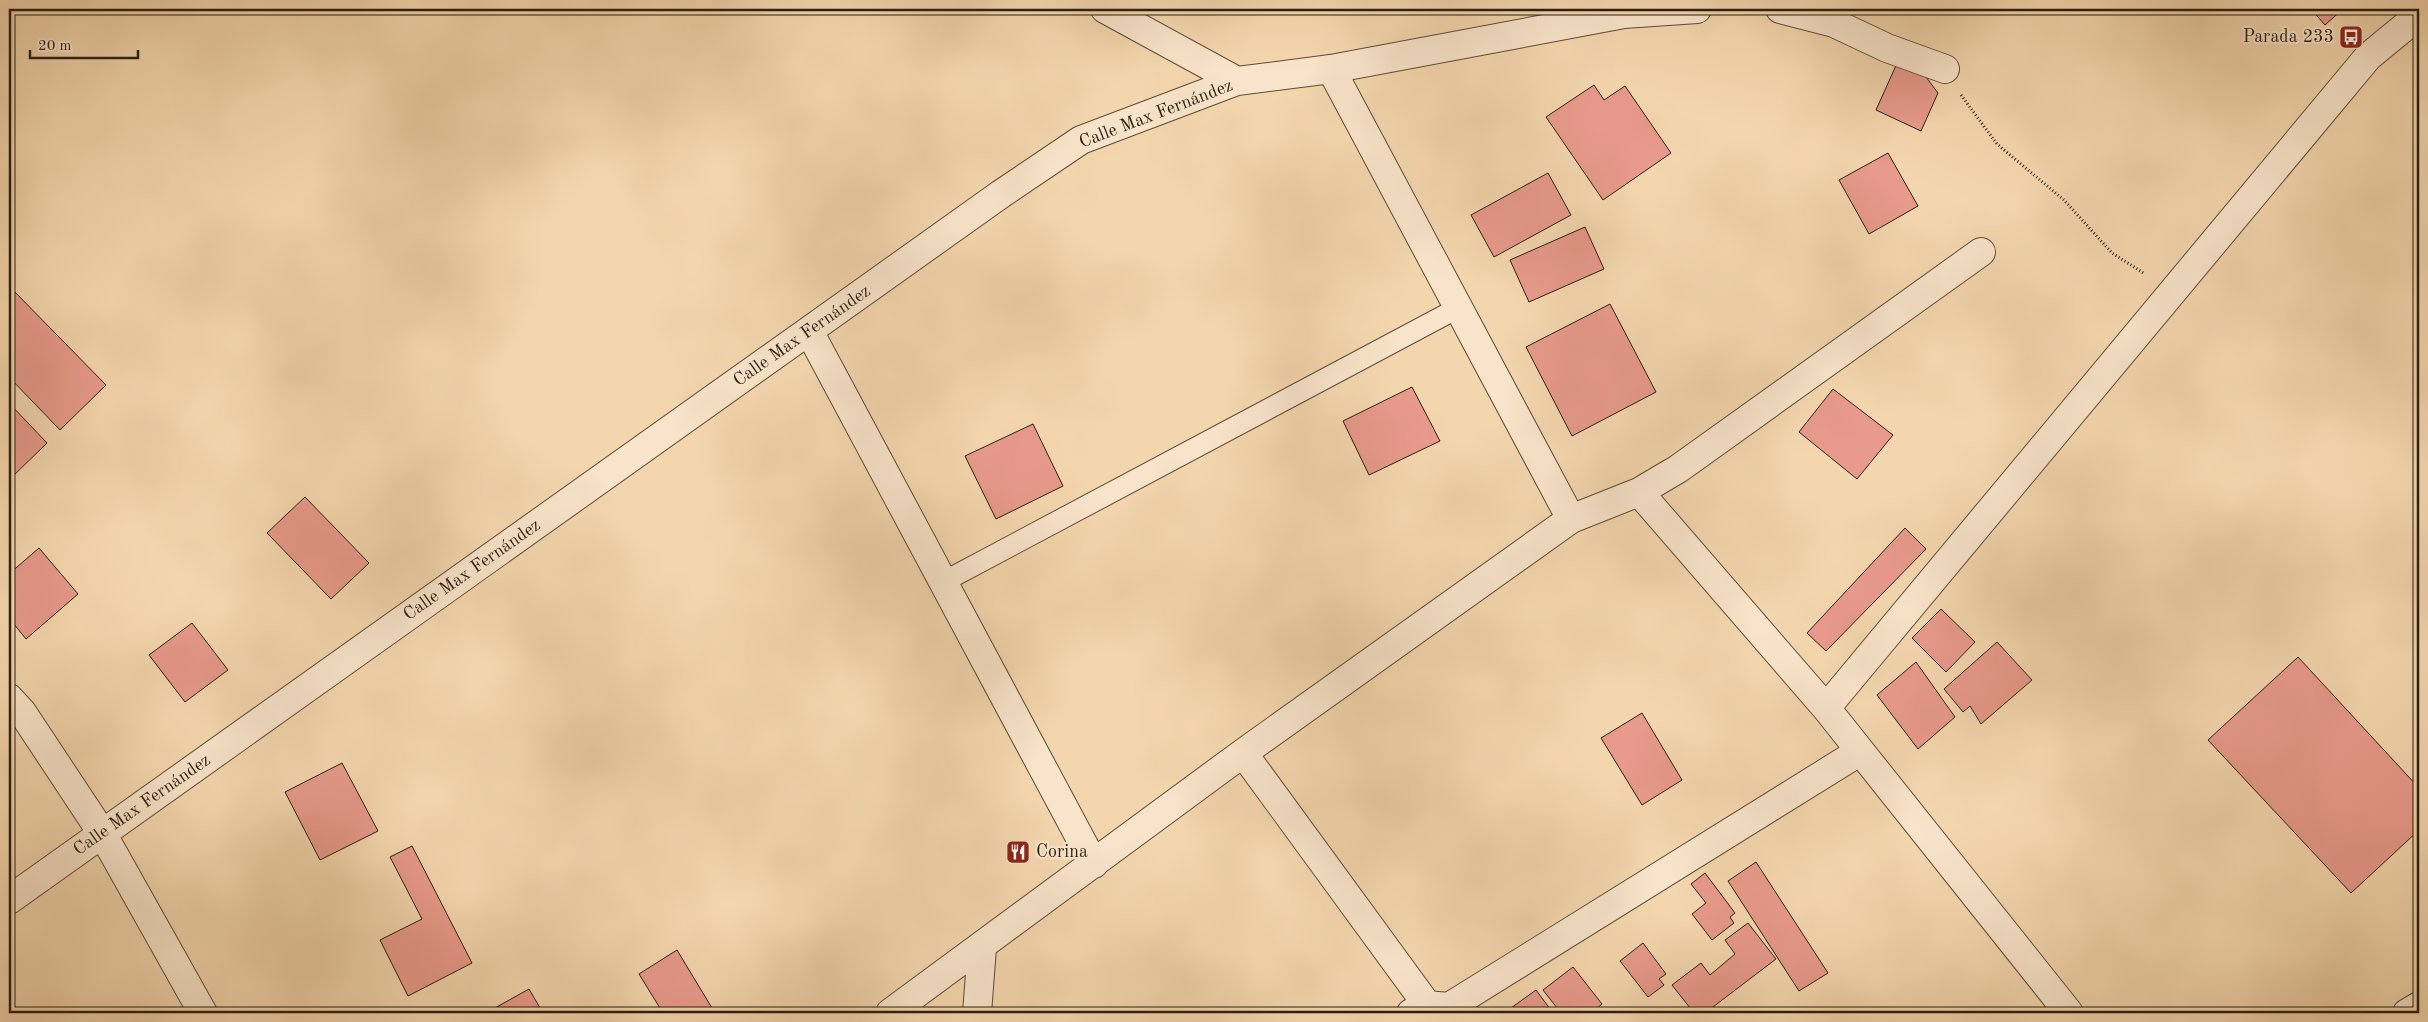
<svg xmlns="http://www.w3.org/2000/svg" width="2428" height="1022" viewBox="0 0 2428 1022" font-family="'Old Standard TT',serif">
  <rect width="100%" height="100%" fill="#f4d6ae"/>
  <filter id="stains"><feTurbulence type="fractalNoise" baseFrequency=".004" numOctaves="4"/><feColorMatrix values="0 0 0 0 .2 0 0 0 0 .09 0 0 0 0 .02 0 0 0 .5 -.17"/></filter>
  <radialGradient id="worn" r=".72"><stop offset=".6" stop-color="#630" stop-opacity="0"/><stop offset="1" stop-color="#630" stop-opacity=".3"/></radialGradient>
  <!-- building -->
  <path fill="#e89a8c" stroke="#2a1f0f" d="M2311 9H2343L2325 25Z
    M1898 61 1923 73 1938 93 1921 131 1876 110Z
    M1594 85 1604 100 1625 86 1671 153 1603 200 1546 117Z
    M1888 153 1918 206 1869 234 1839 180Z
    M1548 173 1571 215 1494 257 1471 215Z
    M1585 227 1604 269 1529 302 1510 260Z
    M9 286 106 385 60 430 9 377Z
    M1610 304 1656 392 1572 436 1526 347Z
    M1412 387 1440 441 1369 475 1343 421Z
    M1833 389 1893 435 1857 479 1799 432Z
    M9 403 47 443 9 480Z
    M1033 424 1063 486 996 519 965 456Z
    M305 497 369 563 331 599 267 533Z
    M1905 528 1926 549 1826 651 1807 633Z
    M39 548 78 594 26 639 9 618V574Z
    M1941 609 1975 642 1946 672 1912 638Z
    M192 623 228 670 185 702 149 655Z
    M1997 642 2032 680 1981 724 1970 706 1963 712 1944 689Z
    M2298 657 2419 788V830L2351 893 2208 740Z
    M1916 662 1955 717 1918 749 1877 695Z
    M1642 713 1682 780 1642 805 1601 738Z
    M342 763 378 831 320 860 285 792Z
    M412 846 472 963 408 996 380 940 422 919 390 857Z
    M1756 862 1828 973 1799 991 1728 881Z
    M1705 873 1735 913 1730 917 1734 923 1712 940 1692 914 1706 903 1691 884Z
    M1748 923 1776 959 1705 1013H1694L1672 985 1701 963 1710 975 1735 954 1725 940Z
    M1643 943 1666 974 1659 979 1664 985 1648 997 1620 961Z
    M677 950 715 1013H663L639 974Z
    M1573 967 1602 1004 1591 1013H1561L1543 990Z
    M529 989 543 1013H486Z
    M1536 990 1553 1013H1504Z"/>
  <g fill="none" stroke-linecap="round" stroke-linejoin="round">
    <!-- lane casing -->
    <g stroke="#5c4d37" stroke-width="22">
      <path id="lane" d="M943 582 1458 308"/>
    </g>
    <!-- street casing -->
    <g stroke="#5c4d37" stroke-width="30">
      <path id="street" d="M1105 9 1237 81
        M1780 9 1834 23 1887 48 1945 69
        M1331 69 1571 519
        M809 331 1094 864
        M1639 492 1826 708 2069 1013
        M9 698 22 712 102 833 203 1013
        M1826 708 2368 57 2419 15
        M1243 753 1433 1013
        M9 900 1001 194 1081 140 1237 81 1331 69 1624 14 1697 9
        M890 1013 1243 753 1571 519 1639 492 1678 469 1981 252
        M977 1013 982 948
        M1411 1013 1426 1005 1449 1007 1859 752
        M2407 1013 2419 1006"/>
    </g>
    <!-- path -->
    <path stroke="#2a1f0f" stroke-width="3" stroke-dasharray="1 2.5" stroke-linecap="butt" d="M1961 95 1997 144 2064 200 2112 253 2145 274"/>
    <!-- lane -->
    <use href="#lane" stroke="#f8e4ca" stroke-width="20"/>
    <!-- street -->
    <use href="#street" stroke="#f8e4ca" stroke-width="28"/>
  </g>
  <!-- icons -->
  <defs>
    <g id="bus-square" transform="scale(1.25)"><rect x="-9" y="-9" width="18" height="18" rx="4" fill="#8f2418" stroke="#f8e4ca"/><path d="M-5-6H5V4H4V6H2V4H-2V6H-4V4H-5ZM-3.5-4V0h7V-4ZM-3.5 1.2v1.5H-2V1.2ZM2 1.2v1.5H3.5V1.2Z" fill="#fff"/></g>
    <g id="restaurant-square" transform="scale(1.25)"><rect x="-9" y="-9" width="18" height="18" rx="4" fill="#8f2418" stroke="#f8e4ca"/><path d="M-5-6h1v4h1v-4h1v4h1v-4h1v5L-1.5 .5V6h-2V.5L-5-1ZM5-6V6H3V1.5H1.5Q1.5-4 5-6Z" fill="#fff"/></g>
  </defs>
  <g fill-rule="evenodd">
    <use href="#bus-square" x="2351" y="37"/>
    <use href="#restaurant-square" x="1018" y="852"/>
  </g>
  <g text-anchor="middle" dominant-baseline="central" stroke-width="4.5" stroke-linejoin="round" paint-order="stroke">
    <!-- poi labels -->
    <g font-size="18" fill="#2a1f0f" stroke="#f8e4ca" text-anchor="end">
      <text x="2334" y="37">Parada 233</text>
      <text x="1036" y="852" text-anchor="start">Corina</text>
    </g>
    <!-- street labels -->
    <g font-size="18" fill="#2a1f0f" stroke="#f8e4ca">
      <text transform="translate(1156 114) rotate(-21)">Calle Max Fernández</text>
      <text transform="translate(802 336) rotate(-35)">Calle Max Fernández</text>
      <text transform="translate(472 570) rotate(-35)">Calle Max Fernández</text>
      <text transform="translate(142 805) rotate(-35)">Calle Max Fernández</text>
    </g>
  </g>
  <!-- margin -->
  <rect width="2428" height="1022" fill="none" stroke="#f4d6ae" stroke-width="30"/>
  <rect x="10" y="10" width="2408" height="1002" fill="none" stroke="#2a1f0f" stroke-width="2.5"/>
  <rect x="15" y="15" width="2398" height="992" fill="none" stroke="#2a1f0f"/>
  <!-- scale -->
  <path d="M30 50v8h108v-8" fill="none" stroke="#2a1f0f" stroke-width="2.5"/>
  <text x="38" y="50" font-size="15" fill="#2a1f0f" stroke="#f8e4ca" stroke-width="4" paint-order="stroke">20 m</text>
  <rect width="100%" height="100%" filter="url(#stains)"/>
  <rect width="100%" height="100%" fill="url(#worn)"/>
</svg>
